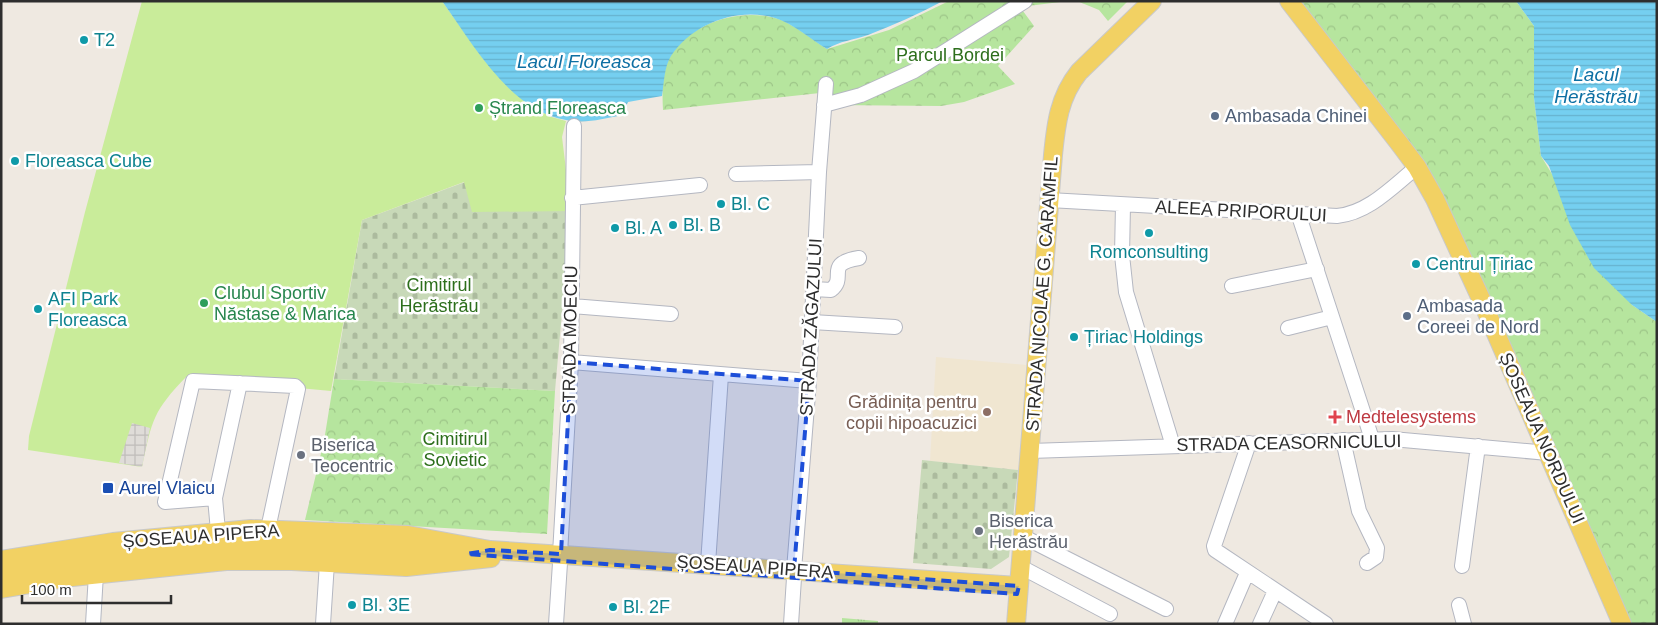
<svg xmlns="http://www.w3.org/2000/svg" width="1658" height="625" viewBox="0 0 1658 625" font-family="Arial,sans-serif">
  <defs>
    <pattern id="grass-tufts" width="24" height="20" patternUnits="userSpaceOnUse" patternTransform="scale(1.25)"><rect width="24" height="20" fill="#b6e59e"/><path d="M3 7l-1-3M5 7V3M7 7l1-3M15 17l-1-3M17 17v-4M19 17l1-3" fill="none" stroke="#9dc588"/></pattern>
    <pattern id="cemetery-stones" width="16" height="16" patternUnits="userSpaceOnUse" patternTransform="scale(1.25)"><rect width="16" height="16" fill="#c8d9b8"/><path d="M2 7V4a2 2 0 0 1 4 0v3zM10 15v-3a2 2 0 0 1 4 0v3z" fill="#acbb9e"/></pattern>
    <pattern id="park-crowns" width="20" height="18" patternUnits="userSpaceOnUse" patternTransform="scale(1.25)"><rect width="20" height="18" fill="#b6e59e"/><path d="M2 6a3 3 0 1 1 6 0M12 15a3 3 0 1 1 6 0" fill="none" stroke="#9dc588"/></pattern>
    <pattern id="plaza-grid" width="8" height="8" patternUnits="userSpaceOnUse" patternTransform="scale(1.25)"><rect width="8" height="8" fill="#dfdcd8"/><path d="M0 4h8M4 0v8" fill="none" stroke="#c0bdba"/></pattern>
    <pattern id="water-rules" width="6" height="5" patternUnits="userSpaceOnUse" patternTransform="scale(1.25)"><rect width="6" height="5" fill="#75cff0"/><path d="M0 2.5h6" fill="none" stroke="#66b2ce"/></pattern>
  </defs>
  <rect width="100%" height="100%" fill="#efe9e1"/>
  <!-- education -->
  <path fill="#f0e6d1" d="M936 357 1026 365 1018 470 930 461Z"/>
  <!-- grass -->
  <path fill="url(#grass-tufts)" d="M842 618 878 621V624H842Z"/>
  <!-- cemetery -->
  <path fill="url(#cemetery-stones)" d="M465 182 571 211 555 391 334 379 362 220Z
    M922 460 1018 470 1009 557 991 569 913 563Z"/>
  <!-- park -->
  <path fill="url(#park-crowns)" d="M949 1H1068L1020 7 1034 26 998 66 1015 84 964 102 941 106 831 105 820 93 663 110C662 94 662 71 670 57 689 23 739 8 775 18 791 22 813 40 827 49L889 30Z
    M1077 1H1128L1108 21 1099 10Z
    M1299 1H1516L1534 26V98L1541 156 1632 305 1657 322V624H1628L1461 236Z
    M334 379 555 391 547 534 305 520 324 441Z"/>
  <!-- pitch -->
  <path fill="#c9ec9a" d="M142 1H442L484 60 548 116 566 121 562 137 571 211 472 212 464 182 362 220 331 391 299 388 300 381 187 376C153 411 152 420 142 467L28 450 29 436 85 212Z"/>
  <!-- plaza -->
  <path fill="url(#plaza-grid)" d="M132 423 150 428 142 467 119 463Z"/>
  <!-- water -->
  <path fill="url(#water-rules)" d="M442 1H943C918 14 894 25 868 35 853 40 840 41 827 49 811 40 793 23 775 18 738 7 693 23 671 56 664 67 664 84 662 96L628 102 622 115C603 119 585 124 566 120 510 111 473 44 442 1Z
    M1516 1H1657V322L1632 305 1594 268 1570 225 1549 166 1541 156 1534 98V26Z"/>
  <g fill="none" stroke-linecap="round" stroke-linejoin="round">
    <!-- minor casing -->
    <g stroke="#b4b7c1" stroke-width="16">
      <path id="minor" d="M824 105 861 95 914 71 1025 1
        M736 174 819 172
        M572 198 700 185
        M1049 200 1337 216C1369 213 1393 186 1417 167
        M1123 205 1122 255 1126 292 1173 446
        M1299 216 1372 439
        M1232 286 1317 269
        M814 289 831 290C848 277 823 264 859 258
        M572 306 671 314
        M812 322 895 327
        M1288 328 1332 317
        M571 362 809 381
        M1343 440 1359 511 1377 548 1376 557 1367 563
        M1249 443 1214 546 1215 550 1326 624
        M1030 451 1392 439 1548 453
        M215 498 165 502 193 381 295 386 298 389 268 529
        M218 531 215 498 240 383
        M1024 537 1166 609
        M560 554 571 362 574 126
        M708 564 721 375
        M1462 566 1478 446
        M1021 567 1110 614
        M794 570 809 381 819 172 826 84
        M1459 605 1464 624
        M93 624 96 574
        M323 624 327 563
        M556 624 560 563
        M791 624 794 578
        M1225 624 1247 573
        M1260 624 1275 591"/>
    </g>
    <!-- major casing -->
    <g stroke="#c9c9c9" stroke-width="20">
      <path id="major" d="M1289 1 1399 143 1417 167 1435 199 1481 299 1622 624
        M1 560 113 542 251 529 408 535 490 550 1019 586
        M1 575 42 567 153 553 242 546H298L457 554
        M1 589 72 577 226 561H292L406 567 491 558
        M1016 624 1053 155C1056 124 1059 97 1079 72L1152 1"/>
    </g>
    <!-- minor -->
    <use href="#minor" stroke="#fff" stroke-width="14"/>
    <!-- major -->
    <use href="#major" stroke="#f2d163" stroke-width="18"/>
  </g>
  <!-- marked area -->
  <path fill="#1d4ed8" fill-opacity="0.2" stroke="#1d4ed8" stroke-width="4" stroke-dasharray="10 6" stroke-linejoin="round" d="M571 362 809 381 794 570 1019 586 1017 594 467 554 490 550 561 554Z"/>
  <!-- markers -->
  <g fill="#0f9aa8" stroke="#fff" stroke-width="2">
    <circle cx="84" cy="40" r="5"/>
    <circle cx="15" cy="161" r="5"/>
    <circle cx="721" cy="204" r="5"/>
    <circle cx="673" cy="225" r="5"/>
    <circle cx="615" cy="228" r="5"/>
    <circle cx="1149" cy="233" r="5"/>
    <circle cx="1416" cy="264" r="5"/>
    <circle cx="38" cy="309" r="5"/>
    <circle cx="1074" cy="337" r="5"/>
    <circle cx="352" cy="605" r="5"/>
    <circle cx="613" cy="607" r="5"/>
  </g>
  <g fill="#2e9e5b" stroke="#fff" stroke-width="2">
    <circle cx="479" cy="108" r="5"/>
    <circle cx="204" cy="303" r="5"/>
  </g>
  <g fill="#5c6f8a" stroke="#fff" stroke-width="2">
    <circle cx="1215" cy="116" r="5"/>
    <circle cx="1407" cy="316" r="5"/>
  </g>
  <circle fill="#8d6e63" stroke="#fff" stroke-width="2" cx="987" cy="412" r="5"/>
  <path fill="#e0444e" stroke="#fff" stroke-width="2" d="M1332.5 409.5h5v5h5v5h-5v5h-5v-5h-5v-5h5z"/>
  <g fill="#6b7280" stroke="#fff" stroke-width="2">
    <circle cx="301" cy="455" r="5"/>
    <circle cx="979" cy="531" r="5"/>
  </g>
  <rect fill="#1a4fb4" stroke="#fff" stroke-width="2" x="102" y="482" width="12" height="12" rx="2.5"/>
  <g text-anchor="middle" dominant-baseline="central" stroke-width="5" stroke-linejoin="round" paint-order="stroke">
    <!-- culture labels -->
    <g font-size="18" fill="#0d838f" stroke="#fff" text-anchor="start">
      <text x="94" y="40">T2</text>
      <text x="25" y="161">Floreasca Cube</text>
      <text x="731" y="204">Bl. C</text>
      <text x="683" y="225">Bl. B</text>
      <text x="625" y="228">Bl. A</text>
      <text x="1149" y="252" text-anchor="middle">Romconsulting</text>
      <text x="1426" y="264">Centrul Țiriac</text>
      <text x="48" y="299">AFI Park<tspan x="48" dy="21">Floreasca</tspan></text>
      <text x="1084" y="337">Țiriac Holdings</text>
      <text x="362" y="605">Bl. 3E</text>
      <text x="623" y="607">Bl. 2F</text>
    </g>
    <!-- park labels -->
    <g font-size="18" fill="#2c6e1b" stroke="#fff">
      <text x="950" y="55">Parcul Bordei</text>
      <text x="439" y="285">Cimitirul<tspan x="439" dy="21">Herăstrău</tspan></text>
      <text x="455" y="439">Cimitirul<tspan x="455" dy="21">Sovietic</tspan></text>
    </g>
    <!-- leisure labels -->
    <g font-size="18" fill="#27864d" stroke="#fff" text-anchor="start">
      <text x="489" y="108">Ștrand Floreasca</text>
      <text x="214" y="293">Clubul Sportiv<tspan x="214" dy="21">Năstase &amp; Marica</tspan></text>
    </g>
    <!-- service labels -->
    <g font-size="18" fill="#4e5e75" stroke="#fff" text-anchor="start">
      <text x="1225" y="116">Ambasada Chinei</text>
      <text x="1417" y="306">Ambasada<tspan x="1417" dy="21">Coreei de Nord</tspan></text>
    </g>
    <!-- street labels -->
    <g font-size="18" fill="#2e2e2e" stroke="#fff">
      <text transform="translate(1241 211) rotate(3)">ALEEA PRIPORULUI</text>
      <text transform="translate(1042 294) rotate(-86)">STRADA NICOLAE G. CARAMFIL</text>
      <text transform="translate(811 327) rotate(-87)">STRADA ZĂGAZULUI</text>
      <text transform="translate(570 340) rotate(-89)">STRADA MOECIU</text>
      <text transform="translate(1542 438) rotate(66)">ȘOSEAUA NORDULUI</text>
      <text transform="translate(1289 443) rotate(-1)">STRADA CEASORNICULUI</text>
      <text transform="translate(201 536) rotate(-4)">ȘOSEAUA PIPERA</text>
      <text transform="translate(755 567) rotate(4)">ȘOSEAUA PIPERA</text>
    </g>
    <!-- education labels -->
    <g font-size="18" fill="#785e54" stroke="#fff" text-anchor="end">
      <text x="977" y="402">Grădinița pentru<tspan x="977" dy="21">copii hipoacuzici</tspan></text>
    </g>
    <!-- health labels -->
    <g font-size="18" fill="#be3a42" stroke="#fff" text-anchor="start">
      <text x="1346" y="417">Medtelesystems</text>
    </g>
    <!-- worship labels -->
    <g font-size="18" fill="#5b616d" stroke="#fff" text-anchor="start">
      <text x="311" y="445">Biserica<tspan x="311" dy="21">Teocentric</tspan></text>
      <text x="989" y="521">Biserica<tspan x="989" dy="21">Herăstrău</tspan></text>
    </g>
    <!-- transit labels -->
    <g font-size="18" fill="#164399" stroke="#fff" text-anchor="start">
      <text x="119" y="488">Aurel Vlaicu</text>
    </g>
    <!-- water labels -->
    <g font-size="19" font-style="italic" fill="#0d6fa3" stroke="#fff">
      <text x="584" y="61">Lacul Floreasca</text>
      <text x="1596" y="74">Lacul<tspan x="1596" dy="22">Herăstrău</tspan></text>
    </g>
  </g>
  <!-- border -->
  <rect width="1658" height="625" fill="none" stroke="#2e2e2e" stroke-width="5"/>
  <!-- scale -->
  <path d="M22 595v8h149v-8" fill="none" stroke="#2e2e2e" stroke-width="2.5"/>
  <text x="30" y="595" font-size="15" fill="#2e2e2e" stroke="#ffffff" stroke-width="4" paint-order="stroke">100 m</text>
</svg>
